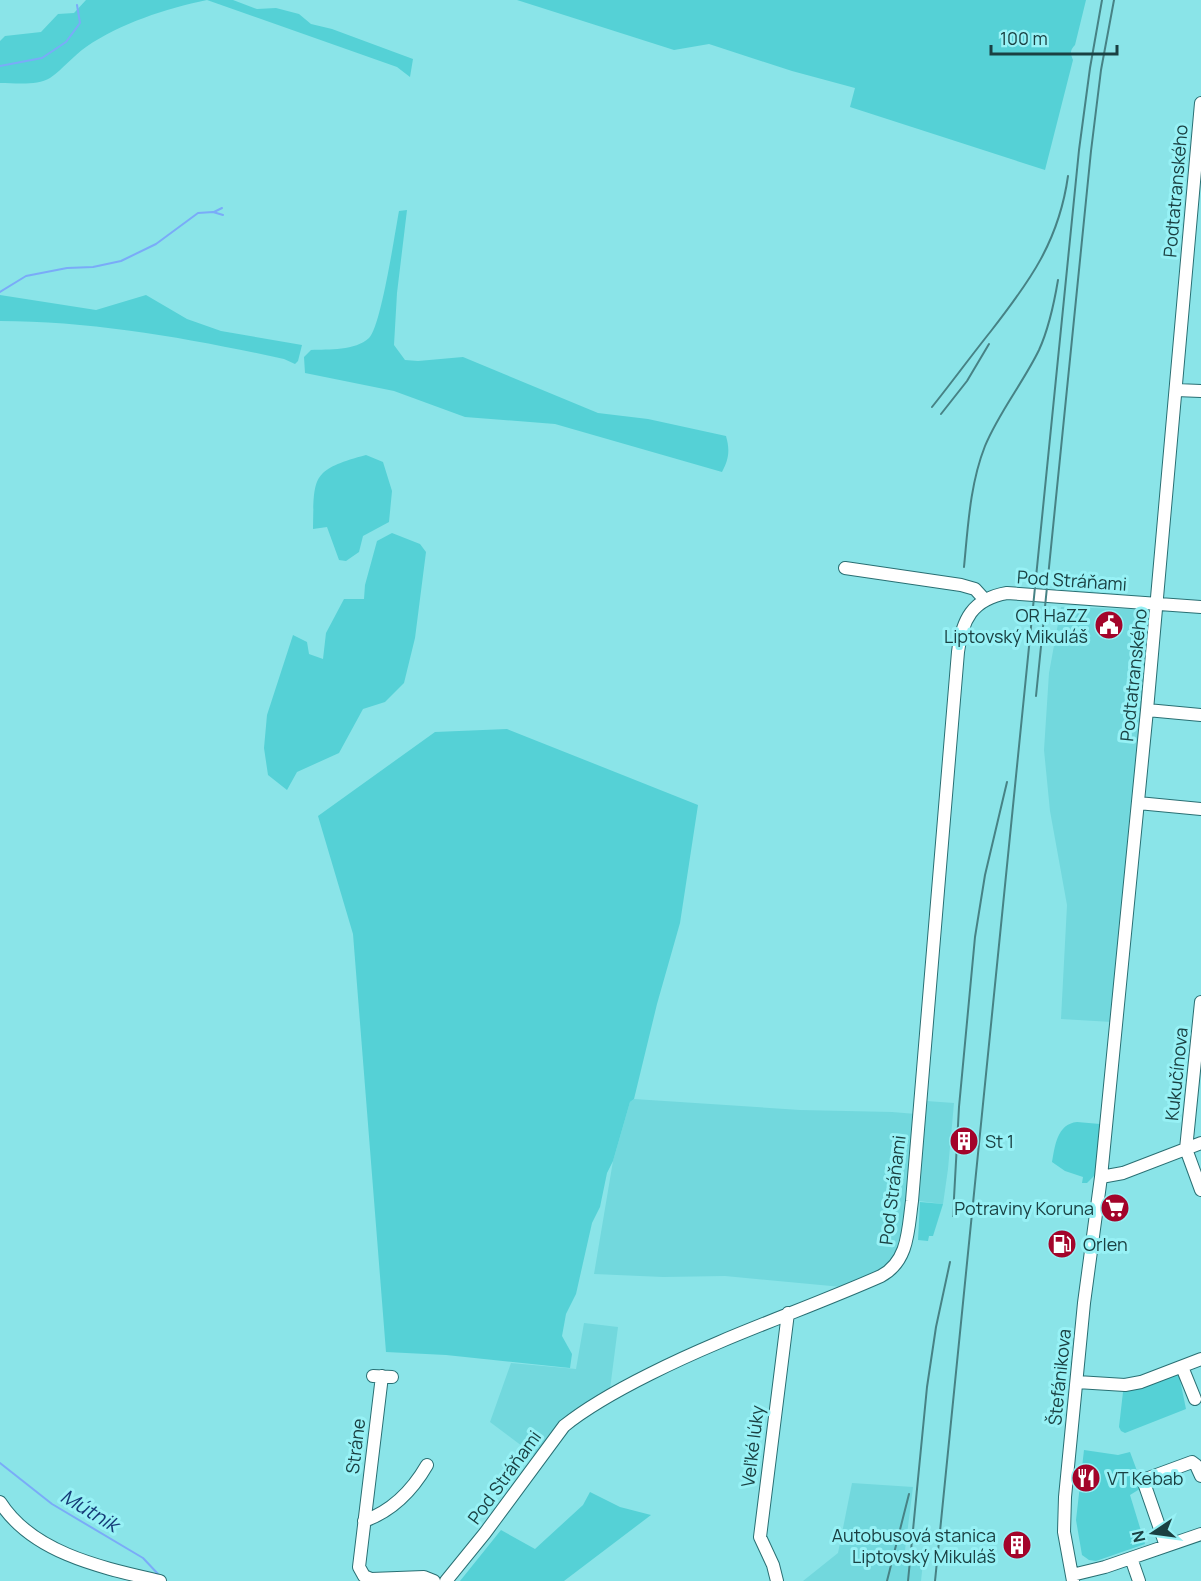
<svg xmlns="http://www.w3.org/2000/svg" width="1201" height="1581" viewBox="0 0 1201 1581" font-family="Manrope,sans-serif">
  <rect width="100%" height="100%" fill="#8ae4e8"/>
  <!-- built -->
  <path fill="#72d8dd" d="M1061 607 1154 610 1112 1022 1061 1019 1067 905 1050 811 1044 750 1049 673Z
    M634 1099 800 1110 892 1112 916 1114 904 1224 893 1261 877 1273 842 1287 725 1276 663 1277 594 1274 613 1161 630 1102Z
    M926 1101 954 1103 948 1169 943 1204 919 1201Z
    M584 1323 618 1327 610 1389 568 1415 555 1427 534 1455 490 1422 511 1363 576 1369Z
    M852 1483 913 1487 905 1550 924 1552 921 1581H803L838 1553Z"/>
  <!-- green -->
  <path fill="#55d1d6" d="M86 0H233L257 9 276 8 299 14 311 24 332 29 413 59 410 77 397 67 207 0C165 9 121 23 86 47 73 56 63 69 50 78 37 86 15 83 0 83V41L5 36 41 32 58 14 74 13Z
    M517 0H1086L1075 45C1070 50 1070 53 1073 60L1045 170 850 107 855 88 792 71 709 44 674 50Z
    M407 210 397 293 394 345 405 360 418 361 463 357 598 413 648 419 726 436C730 450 729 459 722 472L555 424 465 417 394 391 305 373 304 357 311 350C329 349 355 351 369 338 381 327 395 232 399 211Z
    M0 295 96 310 146 295 187 319 221 331 302 345 298 361 295 364 284 359C192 339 94 321 0 321Z
    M366 455 383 462 392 491 389 522 363 536 359 552 346 561 339 560 327 527 313 529C314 476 311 470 366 455Z
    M392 533 420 544 426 552 415 638 404 683 385 702 363 709 339 753 297 772 287 790 268 775 264 748 267 715 293 635 307 642 309 654 323 659 326 633 344 599H364L365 585 377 541Z
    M507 729 698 805 680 923 657 1004 634 1099 630 1102 613 1161 607 1173 600 1207 592 1223 576 1294 566 1314 562 1336 572 1354 570 1368 446 1355 386 1352 353 934 318 816 435 732Z
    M1077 1122 1100 1124 1095 1175 1087 1183H1082L1083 1177 1065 1171 1052 1162C1055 1146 1057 1124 1077 1122Z
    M920 1202 943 1204 933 1236H929L928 1241 918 1240Z
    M1177 1372 1179 1375 1186 1409 1125 1433 1121 1431 1119 1427 1123 1392 1126 1388Z
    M1084 1450 1118 1455 1130 1452 1143 1487 1130 1495 1145 1544 1096 1561 1089 1560 1082 1555 1076 1520Z
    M590 1492 620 1507 651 1515 564 1581H460L501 1530 535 1549 583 1505Z"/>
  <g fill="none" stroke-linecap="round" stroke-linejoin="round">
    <!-- stream -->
    <path stroke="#7aabf8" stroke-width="2" d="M0 66 42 58 66 42 80 23 77 5
      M214 212 222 208
      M0 292 26 276 67 268 93 267 121 261 156 244 198 213 213 212 223 215
      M0 1463 52 1504 143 1558 159 1575"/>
    <!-- minor casing -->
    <g stroke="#296f73" stroke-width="14">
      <path id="minor" d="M1176 390 1201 391
        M845 568 961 585 975 589 985 600
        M1147 710 1201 715
        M1138 803 1201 809
        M1201 1002 1186 1149 1201 1190
        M1101 1177 1123 1173 1201 1143
        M1182 1367 1195 1399
        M373 1376 392 1377
        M382 1376 359 1567 364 1576 371 1579 424 1577 434 1581
        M1077 1382 1125 1385 1141 1382 1201 1359
        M0 1502C33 1554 104 1568 160 1581
        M364 1521C392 1511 412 1491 427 1465
        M1166 1546 1143 1480 1192 1462 1196 1465 1201 1476
        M1131 1558 1139 1581
        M1072 1575 1105 1567 1201 1534
        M446 1581 485 1533 564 1426C590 1405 620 1389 650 1374 725 1336 804 1310 881 1276 909 1261 908 1229 912 1201L958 652C962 620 972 599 1007 593L1201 607
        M777 1581 773 1565 760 1537 788 1313
        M1073 1581 1064 1532 1065 1497 1084 1303 1101 1177 1147 710 1201 103"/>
    </g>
    <!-- minor -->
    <use href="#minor" stroke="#fff" stroke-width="12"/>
    <!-- rail -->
    <path stroke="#478285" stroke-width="2" d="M932 407C952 382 971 356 991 331 1030 281 1059 241 1068 176
      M941 414 967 381 989 344
      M964 567C968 526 970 484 985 446 999 412 1023 383 1039 350 1049 328 1054 304 1058 280
      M1036 696 1091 151 1101 70 1114 0
      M953 1216 959 1107 975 937 985 875 1007 782
      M887 1581 909 1494
      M908 1581 927 1387 936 1327 950 1262
      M935 1581 1079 150 1090 68 1102 0"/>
  </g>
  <!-- icons -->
  <defs>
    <g id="civic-disc" transform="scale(1.5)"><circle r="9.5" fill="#a3042a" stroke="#97f1f5"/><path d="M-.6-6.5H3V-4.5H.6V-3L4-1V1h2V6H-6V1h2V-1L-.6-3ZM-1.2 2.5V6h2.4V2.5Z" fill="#fff"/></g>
    <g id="building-disc" transform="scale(1.5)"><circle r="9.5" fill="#a3042a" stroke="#97f1f5"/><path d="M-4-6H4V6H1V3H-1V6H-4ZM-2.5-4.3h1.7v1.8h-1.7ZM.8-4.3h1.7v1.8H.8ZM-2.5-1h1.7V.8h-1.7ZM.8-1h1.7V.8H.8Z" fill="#fff"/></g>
    <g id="supermarket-disc" transform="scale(1.5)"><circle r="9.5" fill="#a3042a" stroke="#97f1f5"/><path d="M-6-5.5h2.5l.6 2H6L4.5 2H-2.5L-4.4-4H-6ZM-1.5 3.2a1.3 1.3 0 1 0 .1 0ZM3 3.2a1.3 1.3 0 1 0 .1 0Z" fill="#fff"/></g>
    <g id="fuel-disc" transform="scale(1.5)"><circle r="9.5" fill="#a3042a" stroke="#97f1f5"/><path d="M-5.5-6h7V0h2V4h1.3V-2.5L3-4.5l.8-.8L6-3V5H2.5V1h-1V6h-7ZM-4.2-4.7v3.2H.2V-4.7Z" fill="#fff"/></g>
    <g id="restaurant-disc" transform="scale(1.5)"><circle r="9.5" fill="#a3042a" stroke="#97f1f5"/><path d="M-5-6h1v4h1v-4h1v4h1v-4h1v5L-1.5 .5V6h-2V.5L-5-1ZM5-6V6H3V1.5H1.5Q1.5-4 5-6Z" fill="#fff"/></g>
  </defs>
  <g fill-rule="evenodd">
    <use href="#civic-disc" x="1109" y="625"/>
    <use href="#building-disc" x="964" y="1141"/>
    <use href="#supermarket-disc" x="1115" y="1208"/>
    <use href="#fuel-disc" x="1062" y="1244"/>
    <use href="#restaurant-disc" x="1086" y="1478"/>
    <use href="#building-disc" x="1017" y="1545"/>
  </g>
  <g text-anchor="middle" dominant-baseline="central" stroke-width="6" stroke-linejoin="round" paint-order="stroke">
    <!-- street labels -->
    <g font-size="18" fill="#1a4042" stroke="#97f1f5">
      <text transform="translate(1175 191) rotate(-85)">Podtatranského</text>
      <text transform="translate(1072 580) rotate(4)">Pod Stráňami</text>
      <text transform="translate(1133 675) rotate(-84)">Podtatranského</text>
      <text transform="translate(1176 1074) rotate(-84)">Kukučínova</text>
      <text transform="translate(892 1190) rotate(-83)">Pod Stráňami</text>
      <text transform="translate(1059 1377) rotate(-84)">Štefánikova</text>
      <text transform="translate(355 1446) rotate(-83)">Stráne</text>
      <text transform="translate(752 1446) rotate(-83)">Veľké lúky</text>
      <text transform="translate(504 1477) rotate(-54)">Pod Stráňami</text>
    </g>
    <!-- poi labels -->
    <g font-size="18" fill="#1a4042" stroke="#97f1f5" text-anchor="end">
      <text x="1088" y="615">OR HaZZ<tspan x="1088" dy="21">Liptovský Mikuláš</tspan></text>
      <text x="985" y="1141" text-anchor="start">St 1</text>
      <text x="1094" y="1208">Potraviny Koruna</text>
      <text x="1083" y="1244" text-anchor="start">Orlen</text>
      <text x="1107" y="1478" text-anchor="start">VT Kebab</text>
      <text x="996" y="1535">Autobusová stanica<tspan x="996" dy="21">Liptovský Mikuláš</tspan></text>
    </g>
    <!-- water labels -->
    <g font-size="20" font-style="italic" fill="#153b77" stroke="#97f1f5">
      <text transform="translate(90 1510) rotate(31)">Mútnik</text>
    </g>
  </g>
  <!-- north arrow -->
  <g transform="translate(1153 1533) rotate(257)" stroke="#97f1f5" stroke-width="4.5" paint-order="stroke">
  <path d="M0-4.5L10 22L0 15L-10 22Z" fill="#1a4042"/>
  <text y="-9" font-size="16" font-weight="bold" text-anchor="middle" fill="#1a4042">N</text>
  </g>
  <!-- scale -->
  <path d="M991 45v9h126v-9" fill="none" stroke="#1a4042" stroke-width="3"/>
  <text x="1000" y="45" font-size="18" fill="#1a4042" stroke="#97f1f5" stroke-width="4.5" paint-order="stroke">100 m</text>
</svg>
